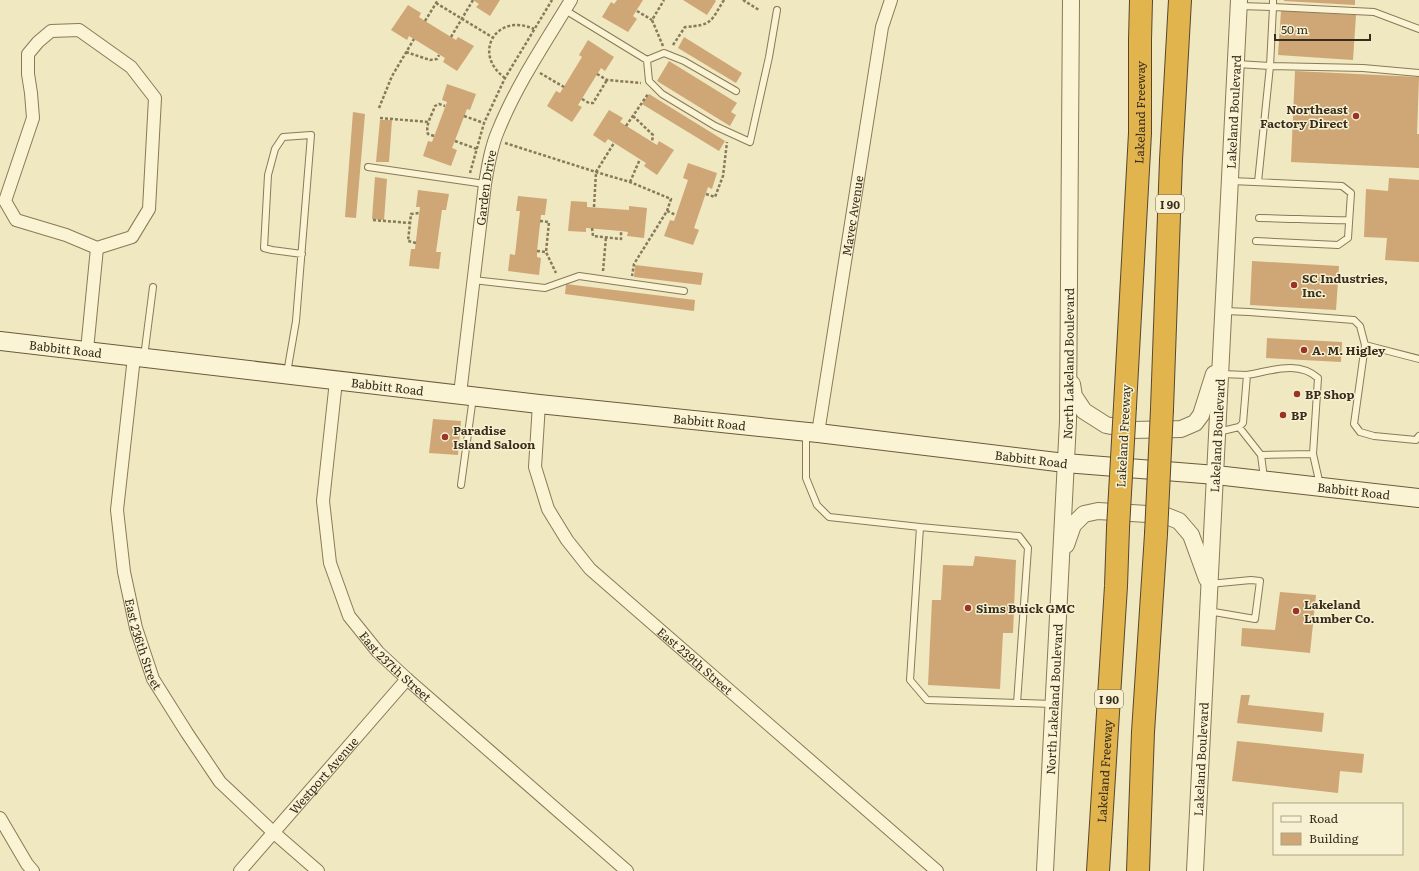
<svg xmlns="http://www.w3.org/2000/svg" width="1419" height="871" viewBox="0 0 1419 871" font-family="Literata,serif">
  <rect width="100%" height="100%" fill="#efe8c1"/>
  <!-- building -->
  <path fill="#cfa675" d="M473 0H500L490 16 476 7 479 4Z
    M617 0H643L633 16 637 19 628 32 602 17 611 2 614 4Z
    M683 0H715L716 1 707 15Z
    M1284 0H1355V5L1284 1Z
    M408 5 421 13 419 17 425 21 456 40 458 37 474 46 457 71 443 62 445 58 409 36 407 40 391 30Z
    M1281 11 1356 15 1353 60 1278 55Z
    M684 37 742 73 736 83 678 48Z
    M588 40 614 57 605 71 601 68 578 105 582 107 572 122 547 106 556 91 560 93 582 57 579 55Z
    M669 61 737 103 731 112 736 115 730 126 657 81Z
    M1295 71 1419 77 1417 134H1419V168L1291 162Z
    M447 84 476 94 470 110 467 109 452 148 457 150 451 166 423 156 428 141 432 142 447 102 442 100Z
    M649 94 725 141 719 151 642 104Z
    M609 110 623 118 620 122 657 145 659 141 674 150 657 175 644 166 646 163 608 139 605 143 593 135Z
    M353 112 365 114 356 218 345 217Z
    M380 120H392L389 162H376Z
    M688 163 717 173 712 189 708 187 694 228 699 230 693 245 664 236 670 220 674 221 688 180 683 178Z
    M375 177 387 179 384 220 372 219Z
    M1389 178 1419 180V262L1385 260 1387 238 1364 237 1366 189 1388 191Z
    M418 190 449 194 446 210H442L436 252H441L439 269 409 266 411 249H415L420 207H416Z
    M518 196 547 199 545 215H541L537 251V257L541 258 539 275 508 271 510 254 515 255 520 211H516Z
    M571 201 587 202V207L629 210V206L647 208 644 238 627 236 628 232 621 231 586 228V232L568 231Z
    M1252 261 1339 266 1336 310 1250 305Z
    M635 265 703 273 701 285 634 277Z
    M566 284 695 300 694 311 565 294Z
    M1267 338 1342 342 1341 362 1266 358Z
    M433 419 461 421 458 455 429 453Z
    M975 556 1016 560 1013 633H1003L1000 689 928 685 932 600H941L943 565 973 566Z
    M1280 592 1316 595 1310 653 1241 646 1242 628 1275 630Z
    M1241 695H1250L1248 705 1324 713 1322 732 1237 723Z
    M1237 741 1364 754 1362 773 1340 771 1338 793 1232 781Z"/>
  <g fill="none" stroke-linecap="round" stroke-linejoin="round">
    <!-- service casing -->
    <g stroke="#897958" stroke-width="8">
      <path id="service" d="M1273 0V7L1374 12 1419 29
        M1239 6 1273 7 1270 66 1363 68 1419 73
        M565 10 647 60 649 81 662 94 715 126 750 142 769 57 777 10
        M647 60 664 53 684 61 736 91
        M1237 64 1270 66 1258 182
        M368 167 485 184
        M1231 181 1342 186 1351 193 1348 238 1338 245 1256 241
        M1259 218C1290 218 1319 221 1349 220
        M473 280 545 288 579 276 684 291
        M1225 311 1249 312 1354 320 1360 326 1365 345 1354 424 1360 432 1374 436 1416 440 1419 436
        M1365 345 1419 359
        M144 357 153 287
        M287 373 296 321 311 135 283 137 275 149 268 175 264 248 272 250 302 254
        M1247 375C1271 371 1298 360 1318 378L1313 454 1320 485
        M1239 427 1261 455 1264 478
        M1218 432 1239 427 1243 423 1247 375 1221 374
        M806 433V478L817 505 829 517 920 527 910 680 927 700 1053 704
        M1261 455 1313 454
        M461 485 473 397
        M920 527 1019 536 1028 548 1017 703
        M1208 611 1255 619 1260 581 1251 580 1209 584"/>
    </g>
    <!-- minor casing -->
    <g stroke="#897958" stroke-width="14">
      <g id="minor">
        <path d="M79 30 131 67 155 98 149 209 132 237 97 248 66 235 16 220 5 201 33 118 31 93 28 74V54L38 42 51 31Z"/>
        <path d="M87 350 97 248"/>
        <path id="s1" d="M134 357 117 510 124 572 136 628 153 679 187 733 220 782 273 832 318 871"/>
        <path id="s2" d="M336 381 323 501 330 563 349 616 378 652 407 679 627 871"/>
        <path id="s3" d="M460 394 485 184C488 166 491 147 498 131 517 84 545 43 571 0"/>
        <path id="s4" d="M539 404 535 467 548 509 567 540 590 569 937 871"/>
        <path id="s5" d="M818 433 882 27 891 0"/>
        <path d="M0 818 27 864 33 871"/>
        <path id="s6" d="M240 871 407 679"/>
      </g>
    </g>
    <!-- tertiary casing -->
    <g stroke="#897958" stroke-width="18">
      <g id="tertiary">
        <path d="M1072 384 1074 396 1084 411 1106 425 1132 430 1181 429 1195 423 1201 415 1214 374"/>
        <path d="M1066 545 1073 525 1084 514 1098 511 1164 515 1179 521 1191 535 1207 579"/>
        <path id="s7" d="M1045 871 1068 421 1071 0"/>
        <path id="s8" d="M1195 871 1239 0"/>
      </g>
    </g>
    <!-- secondary casing -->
    <g stroke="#6b593b" stroke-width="20">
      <g id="secondary">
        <path id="s9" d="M0 341 539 404 818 433 1065 463 1216 475 1419 498"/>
      </g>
    </g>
    <!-- motorway casing -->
    <g stroke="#57462c" stroke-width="24">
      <g id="motorway">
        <path id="s10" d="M1125 406 1140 133V40L1141 0"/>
        <path d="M1162 409 1171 160 1180 0"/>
        <path id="s11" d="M1098 871 1116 586 1118 528"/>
        <path d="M1138 871 1143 732 1156 534"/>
      </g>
    </g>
    <!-- path -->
    <path stroke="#897958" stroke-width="2.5" stroke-dasharray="3 2" stroke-linecap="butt" d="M743 0 759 10
      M436 3 492 37
      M637 11 652 20
      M425 21 438 0
      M451 37 473 0
      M673 45 685 27C713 25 710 22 724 0
      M663 46 652 20 664 0
      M406 52 430 60 437 59 439 55
      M540 73 564 87
      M597 74 607 80 641 83
      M505 78C471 53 497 12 534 29
      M582 99 589 103H593L607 80
      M379 108 392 76 414 39
      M464 116 484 123
      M633 116 653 135 652 142
      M380 118 429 122
      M626 126 648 94
      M434 136 428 134C425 125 432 115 435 106L439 104 445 106
      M455 141 477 149
      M505 143 596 172 630 182 671 199 667 211 634 264 632 276
      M470 173 484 123 505 78 552 0
      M630 182 640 159
      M706 194 715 197 723 176 727 142
      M594 207 596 172 614 143
      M667 211 676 215
      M373 220 410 223
      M540 221 549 222 546 252 556 273
      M592 228 593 236 621 239V231
      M416 243 408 241 411 214 419 213
      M537 251 546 252
      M603 271 606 237"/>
    <!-- service -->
    <use href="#service" stroke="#faf4d4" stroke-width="6"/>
    <!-- minor -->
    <use href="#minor" stroke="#faf4d4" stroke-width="12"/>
    <!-- tertiary -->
    <use href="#tertiary" stroke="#faf4d4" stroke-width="16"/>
    <!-- secondary -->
    <use href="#secondary" stroke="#faf4d4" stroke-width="18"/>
    <!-- motorway -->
    <use href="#motorway" stroke="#e2b44e" stroke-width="22"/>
    <!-- motorway-bridge casing -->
    <g stroke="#57462c" stroke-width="24" stroke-linecap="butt">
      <path id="motorway-bridge" d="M1118 528 1125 406
        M1156 534 1162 409"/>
    </g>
    <!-- motorway-bridge -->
    <use href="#motorway-bridge" stroke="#e2b44e" stroke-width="22"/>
  </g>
  <!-- markers -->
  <g fill="#9a3426" stroke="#f7f1d1" stroke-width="1.5">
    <circle cx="1356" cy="116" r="4"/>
    <circle cx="1294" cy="285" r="4"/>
    <circle cx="1304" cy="350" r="4"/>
    <circle cx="1297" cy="394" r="4"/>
    <circle cx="1283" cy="415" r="4"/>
    <circle cx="445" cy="437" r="4"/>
    <circle cx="968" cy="608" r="4"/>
    <circle cx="1296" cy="611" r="4"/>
  </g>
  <g text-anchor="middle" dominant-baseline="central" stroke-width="3" stroke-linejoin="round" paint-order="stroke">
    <!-- shield labels -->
    <g fill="#f7f1d1" stroke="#726853" stroke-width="1">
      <rect x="1156" y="195" width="28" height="18" rx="3"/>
      <rect x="1095" y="690" width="28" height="18" rx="3"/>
    </g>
    <g font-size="11" font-weight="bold" fill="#392e1d">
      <text x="1170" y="204">I 90</text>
      <text x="1109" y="699">I 90</text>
    </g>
    <!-- poi labels -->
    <g font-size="12" font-weight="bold" fill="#392e1d" stroke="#f7f1d1" text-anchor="start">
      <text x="1348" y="109" text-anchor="end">Northeast<tspan x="1348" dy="14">Factory Direct</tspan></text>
      <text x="1302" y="278">SC Industries,<tspan x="1302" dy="14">Inc.</tspan></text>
      <text x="1312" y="350">A. M. Higley</text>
      <text x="1305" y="394">BP Shop</text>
      <text x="1291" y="415">BP</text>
      <text x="453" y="430">Paradise<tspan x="453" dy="14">Island Saloon</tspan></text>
      <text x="1304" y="604">Lakeland<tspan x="1304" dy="14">Lumber Co.</tspan></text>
      <text x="976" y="608">Sims Buick GMC</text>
    </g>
    <!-- street labels -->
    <g font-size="12" fill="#392e1d" stroke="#f7f1d1">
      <text stroke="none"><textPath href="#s10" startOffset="294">Lakeland Freeway</textPath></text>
      <text stroke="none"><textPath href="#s8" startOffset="760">Lakeland Boulevard</textPath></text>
      <text stroke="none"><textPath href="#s3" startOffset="208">Garden Drive</textPath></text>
      <text stroke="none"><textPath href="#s5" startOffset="220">Mavec Avenue</textPath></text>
      <text stroke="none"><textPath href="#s9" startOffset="66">Babbitt Road</textPath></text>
      <text stroke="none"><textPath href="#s7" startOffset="508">North Lakeland Boulevard</textPath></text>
      <text stroke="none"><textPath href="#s9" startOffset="390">Babbitt Road</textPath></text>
      <text stroke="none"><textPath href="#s9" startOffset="714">Babbitt Road</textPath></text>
      <text transform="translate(1123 436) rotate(-87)">Lakeland Freeway</text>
      <text stroke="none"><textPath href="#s8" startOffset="436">Lakeland Boulevard</textPath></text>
      <text stroke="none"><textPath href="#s9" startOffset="1038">Babbitt Road</textPath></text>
      <text stroke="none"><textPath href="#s9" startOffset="1362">Babbitt Road</textPath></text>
      <text stroke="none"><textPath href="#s1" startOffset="291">East 236th Street</textPath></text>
      <text stroke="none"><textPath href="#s4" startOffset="320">East 239th Street</textPath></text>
      <text stroke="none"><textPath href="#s2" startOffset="308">East 237th Street</textPath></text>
      <text stroke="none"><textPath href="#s7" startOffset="172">North Lakeland Boulevard</textPath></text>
      <text stroke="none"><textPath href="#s8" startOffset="112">Lakeland Boulevard</textPath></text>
      <text stroke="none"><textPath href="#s11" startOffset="100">Lakeland Freeway</textPath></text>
      <text stroke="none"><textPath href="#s6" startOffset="127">Westport Avenue</textPath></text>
    </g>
  </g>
  <!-- legend -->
  <rect x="1273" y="803" width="130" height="52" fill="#f7f1d1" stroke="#aba389"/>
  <rect x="1281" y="816" width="20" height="6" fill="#faf4d4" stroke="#aba389"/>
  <text x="1309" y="823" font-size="12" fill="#392e1d">Road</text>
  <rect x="1281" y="833" width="20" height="12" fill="#cfa675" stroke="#aba389"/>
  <text x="1309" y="843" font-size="12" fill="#392e1d">Building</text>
  <!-- scale -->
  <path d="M1275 34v6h95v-6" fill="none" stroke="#392e1d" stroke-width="2"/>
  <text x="1281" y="34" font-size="12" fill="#392e1d" stroke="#f7f1d1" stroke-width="3" paint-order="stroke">50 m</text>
</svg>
